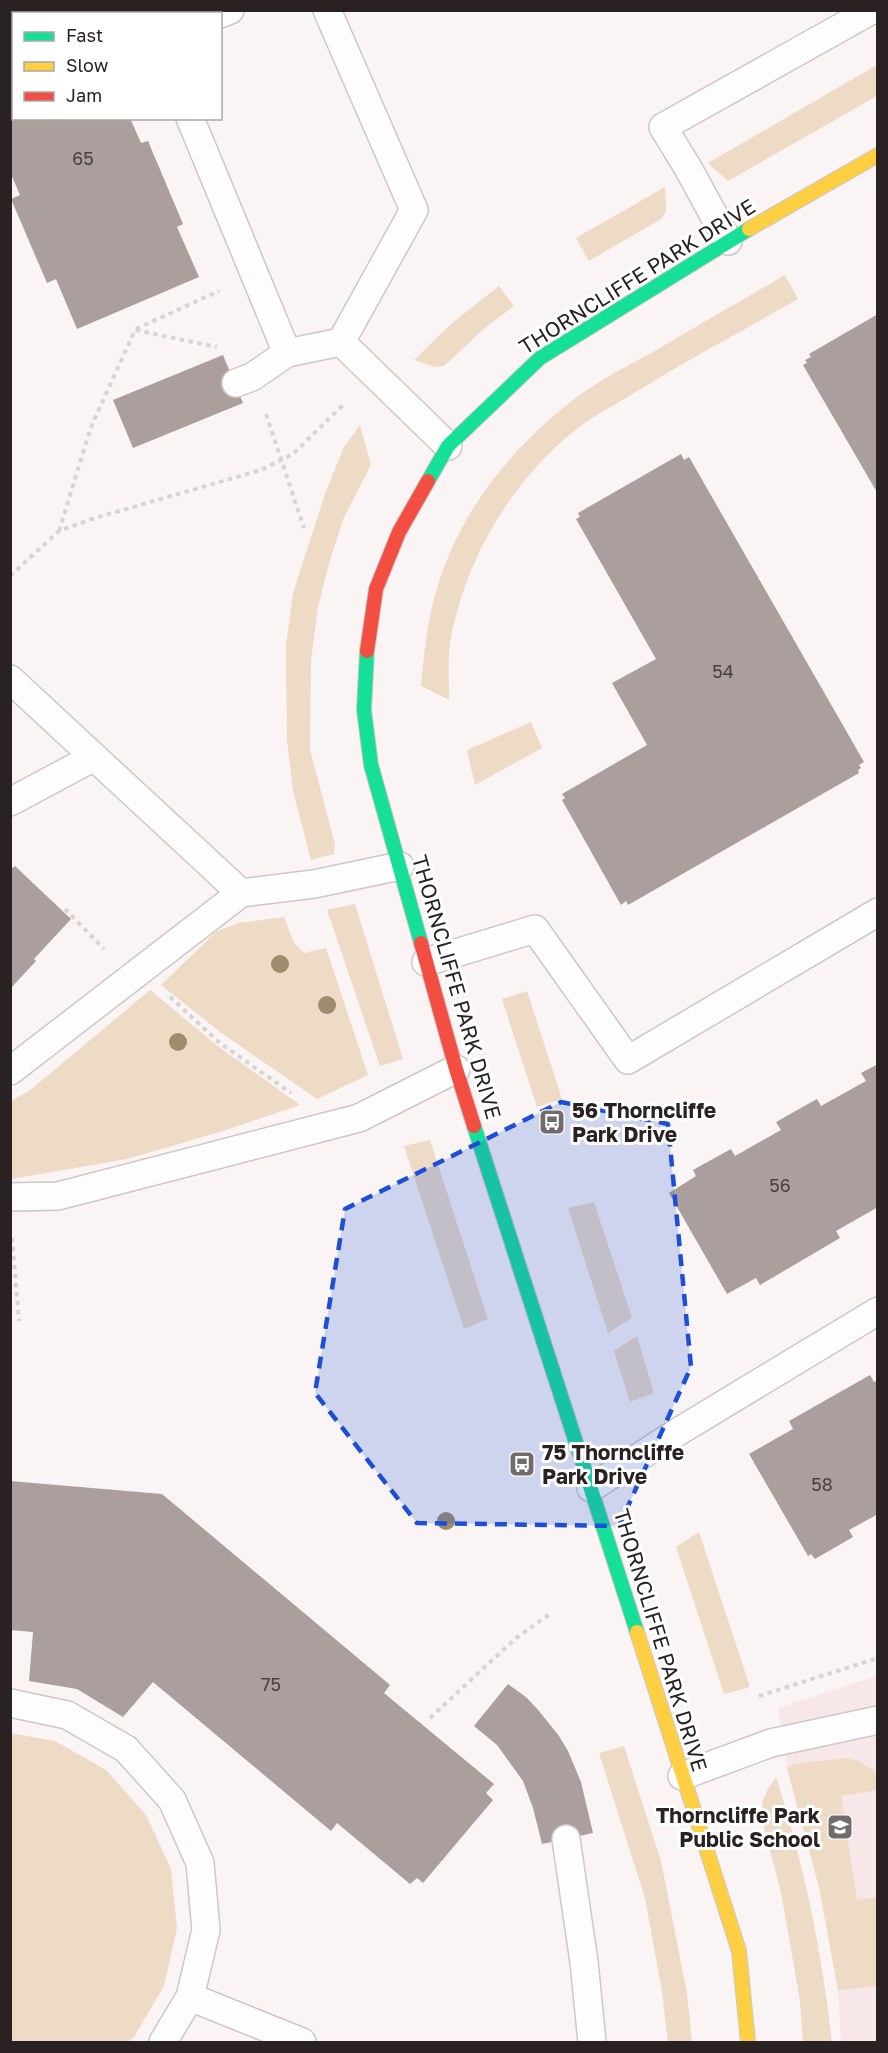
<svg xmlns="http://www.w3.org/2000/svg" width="888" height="2053" viewBox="0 0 888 2053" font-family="'Golos Text',sans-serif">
  <rect width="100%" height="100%" fill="#faf4f4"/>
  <!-- built -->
  <path fill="#f8e7e8" d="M877 1676V2042H841L838 1990 819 1887 787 1768 778 1708Z"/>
  <!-- green -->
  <path fill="#eddbc5" d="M877 65V96L728 181 708 163Z
    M665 187 666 212 661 219 589 261 576 238Z
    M785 275 798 299C744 330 689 359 636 392 620 402 602 411 586 422 518 471 469 551 452 632 447 654 449 678 449 700L421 686C424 654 427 622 436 592 459 510 514 444 581 394 606 376 636 362 663 346 704 322 744 299 785 275Z
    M499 286 514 306 486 327 444 366 435 367 414 360 451 324Z
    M360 425 371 465 344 517 330 560 318 607 311 660 310 750 335 844 334 854 311 860 293 791 287 740 286 646 293 593 325 494 344 447Z
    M531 722 542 748 475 785 467 750Z
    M355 904 403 1059 380 1066 327 910Z
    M284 917 294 943 304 953 326 948 368 1075 317 1099 220 1032 161 985 217 931 239 923Z
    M150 990 219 1047 300 1105 220 1132 127 1159 11 1179V1101L29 1091Z
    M527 991 562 1099 537 1107 502 999Z
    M430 1140 488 1319 464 1329 404 1146Z
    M594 1202 632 1318 608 1333 568 1208Z
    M637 1336 654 1393 630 1402 614 1351Z
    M699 1532 750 1687 724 1694 676 1547Z
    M10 1733 55 1741 106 1770 146 1815 171 1869 177 1928 164 1986 134 2037 128 2042H11Z
    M624 1746 661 1861 687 1993 692 2042H668L662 1992 645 1898 599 1753Z
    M846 1758 859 1761 877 1773V1790L841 1796 857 1900 877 1897 878 1986 838 1990 819 1887 787 1768 794 1764Z
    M776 1777C804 1864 822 1952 832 2042H803L800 2001 781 1892 761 1816 763 1800 768 1789Z"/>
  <!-- building -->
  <path fill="#aa9f9c" d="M10 10H84L86 14H14V118H130L141 143 148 141 183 224 177 227 199 277 77 329 56 279 47 283 11 199 20 195 10 172Z
    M878 314V494L803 365 807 363 805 360 811 357 809 354Z
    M223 355 243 403 133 448 113 400Z
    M681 454 684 460 689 457 864 762 859 765 861 768 858 770 859 773 628 905 626 901 621 905 562 800 565 798 562 794 647 745 612 683 656 659 576 519 580 517 578 513Z
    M15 866 71 919 34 959 36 961 10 989V870Z
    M878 1064V1207L836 1231 840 1238 760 1285 756 1278 727 1294 669 1193 696 1176 693 1170 731 1149 735 1156 781 1130 776 1122 817 1099 821 1106 866 1081 861 1073Z
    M870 1375 874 1382 878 1380V1514L849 1530 853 1537 815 1559 811 1554 808 1556 749 1454 793 1429 789 1421Z
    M10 1481 162 1494 390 1685 384 1693 494 1784 486 1793 493 1800 423 1883 417 1878 410 1884 337 1823 331 1831 153 1682 123 1717 77 1689 29 1681 33 1632 10 1630Z
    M508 1684 527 1698 539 1711 559 1736 568 1751 581 1782 593 1833 542 1844 533 1808 523 1781 497 1745 474 1726Z"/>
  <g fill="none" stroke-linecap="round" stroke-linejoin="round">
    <!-- lane casing -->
    <g stroke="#cec7c7" stroke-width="30">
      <path id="lane" d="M327 10 414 210 341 342 448 446
        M220 14 230 10
        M190 118 287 353 341 342
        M728 241 688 168 663 127 872 10
        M236 383 252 377 287 353
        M10 679 241 893
        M10 802 94 757
        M426 962 535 929 628 1060 878 912
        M10 1071 241 893 314 884 400 866
        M10 1197 58 1196 359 1118 456 1069
        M591 1488 676 1433 878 1311
        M10 1703 67 1715 126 1749 172 1800 200 1863 206 1930 190 1997 163 2042
        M682 1776 771 1743 878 1720
        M566 1839 584 1962 592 2042
        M190 1997 302 2042"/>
    </g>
    <!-- fast casing -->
    <g stroke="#cec7c7" stroke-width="16">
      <path id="fast" d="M428 481 448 446 540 358 749 229
        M367 651 364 710 371 765 421 943
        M474 1126 637 1632"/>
    </g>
    <!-- slow casing -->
    <g stroke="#cec7c7" stroke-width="16">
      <path id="slow" d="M749 229 878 155
        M637 1632 739 1951 748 2042"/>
    </g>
    <!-- jam casing -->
    <g stroke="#cec7c7" stroke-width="16">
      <path id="jam" d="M367 651 376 589 399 532 428 481
        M421 943 456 1069 474 1126"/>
    </g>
    <!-- path -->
    <path stroke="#d6d4d4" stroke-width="4" stroke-dasharray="4.5 4.5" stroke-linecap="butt" d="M136 329 219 291
      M266 414 304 528
      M59 531 91 427 135 330 217 347
      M10 576 59 531 95 518 261 470 293 454 345 403
      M65 909 104 949
      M170 997 220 1043 291 1093
      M12 1238 19 1321
      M759 1696 878 1658
      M430 1718 516 1638 550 1614"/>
    <!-- lane -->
    <use href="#lane" stroke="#fefdfd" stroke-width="27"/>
    <!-- fast -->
    <use href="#fast" stroke="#16e098" stroke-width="14"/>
    <!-- slow -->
    <use href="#slow" stroke="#ffcf43" stroke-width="14"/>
    <!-- jam -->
    <use href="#jam" stroke="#f24e42" stroke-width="14"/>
  </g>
  <!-- trees -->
  <g fill="#9e8c6f">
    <circle cx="280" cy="964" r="9"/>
    <circle cx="327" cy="1005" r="9"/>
    <circle cx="178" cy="1042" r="9"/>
    <circle cx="446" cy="1521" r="9"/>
  </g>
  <!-- marked area -->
  <path fill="#1d4ed8" fill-opacity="0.2" stroke="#1d4ed8" stroke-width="4.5" stroke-dasharray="12 8" stroke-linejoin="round" d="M561 1102 668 1124 691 1367 619 1526 417 1523 315 1393 345 1209Z"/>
  <!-- icons -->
  <defs>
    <g id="bus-square" transform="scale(1.35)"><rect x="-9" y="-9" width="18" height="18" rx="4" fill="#726b6c" stroke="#fff"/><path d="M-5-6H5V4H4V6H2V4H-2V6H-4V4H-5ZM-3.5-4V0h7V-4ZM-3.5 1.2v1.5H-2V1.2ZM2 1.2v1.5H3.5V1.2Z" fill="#fff"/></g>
    <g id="school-square" transform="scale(1.35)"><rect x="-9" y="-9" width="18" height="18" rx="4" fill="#726b6c" stroke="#fff"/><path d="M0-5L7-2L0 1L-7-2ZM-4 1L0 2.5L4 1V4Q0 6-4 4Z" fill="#fff"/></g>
  </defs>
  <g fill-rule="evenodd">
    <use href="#bus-square" x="552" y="1122"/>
    <use href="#bus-square" x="522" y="1464"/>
    <use href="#school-square" x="840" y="1827"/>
  </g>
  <g text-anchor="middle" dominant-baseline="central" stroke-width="6" stroke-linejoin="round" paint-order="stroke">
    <!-- number labels -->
    <g font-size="18" fill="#494040">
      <text x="83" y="158">65</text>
      <text x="723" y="671">54</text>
      <text x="780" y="1185">56</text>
      <text x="822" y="1484">58</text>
      <text x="271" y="1684">75</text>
    </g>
    <!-- street labels -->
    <g font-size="21" fill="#292122" stroke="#fff">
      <text transform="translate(637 276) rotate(-32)">THORNCLIFFE PARK DRIVE</text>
      <text transform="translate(457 987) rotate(74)">THORNCLIFFE PARK DRIVE</text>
      <text transform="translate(661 1640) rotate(73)">THORNCLIFFE PARK DRIVE</text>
    </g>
    <!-- poi labels -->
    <g font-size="21" font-weight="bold" fill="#292122" stroke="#fff" text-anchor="start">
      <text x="572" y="1110">56 Thorncliffe<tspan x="572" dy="24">Park Drive</tspan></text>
      <text x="542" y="1452">75 Thorncliffe<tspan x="542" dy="24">Park Drive</tspan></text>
      <text x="820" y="1815" text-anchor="end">Thorncliffe Park<tspan x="820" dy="24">Public School</tspan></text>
    </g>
  </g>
  <!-- border -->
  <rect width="888" height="2053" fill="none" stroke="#292122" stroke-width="24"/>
  <!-- legend -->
  <rect x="12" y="12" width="210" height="108" fill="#ffffff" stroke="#a9a6a7" stroke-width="1.5"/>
  <rect x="24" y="32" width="30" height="9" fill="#16e098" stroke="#a9a6a7" stroke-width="1.5"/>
  <text x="66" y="42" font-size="18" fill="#292122">Fast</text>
  <rect x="24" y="62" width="30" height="9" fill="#ffcf43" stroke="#a9a6a7" stroke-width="1.5"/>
  <text x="66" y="72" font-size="18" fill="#292122">Slow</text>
  <rect x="24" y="92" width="30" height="9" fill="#f24e42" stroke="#a9a6a7" stroke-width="1.5"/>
  <text x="66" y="102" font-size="18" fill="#292122">Jam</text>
</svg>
